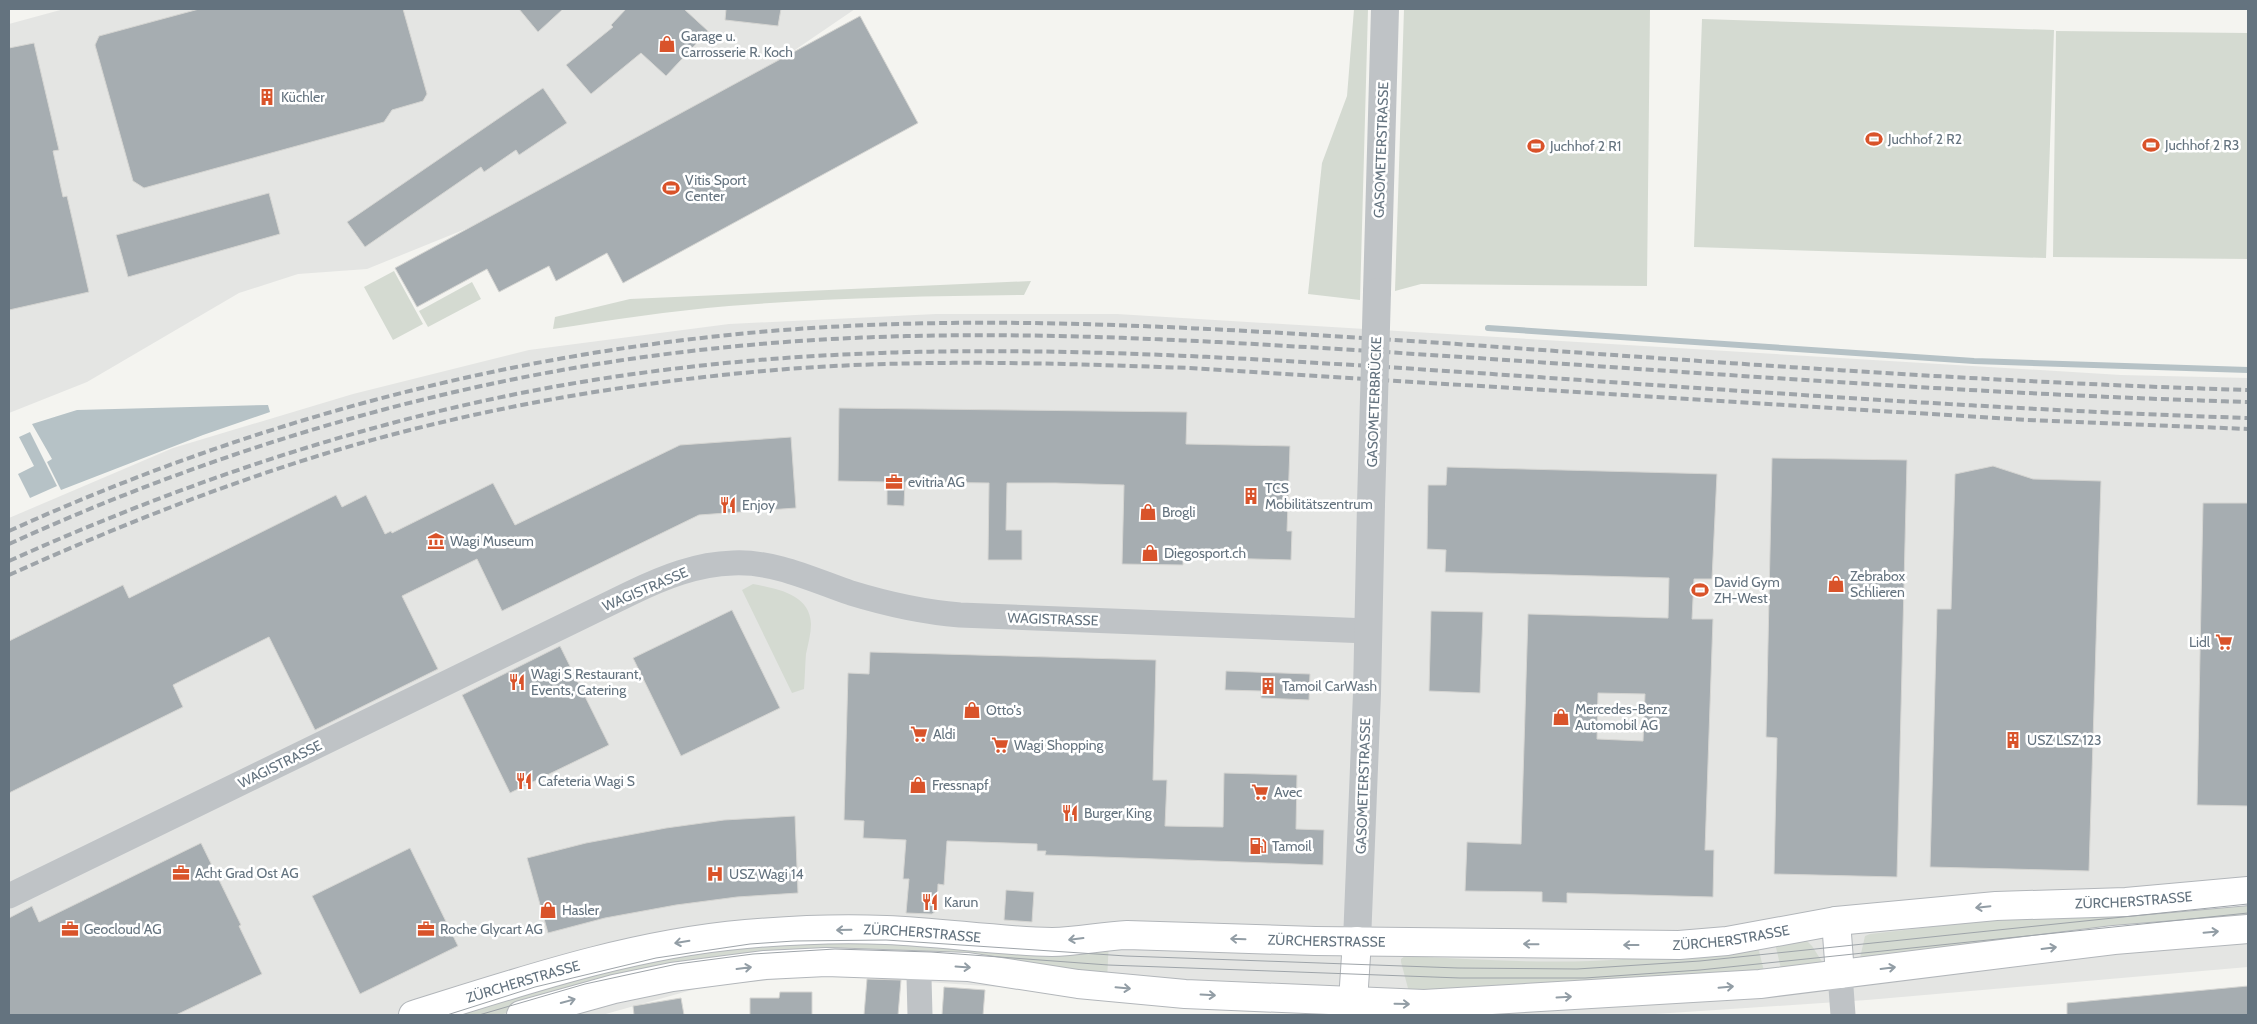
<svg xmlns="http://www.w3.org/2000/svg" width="2257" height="1024" viewBox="0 0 2257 1024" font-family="Cabin,sans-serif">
  <rect width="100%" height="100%" fill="#f4f4f0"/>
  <!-- built -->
  <path fill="#e4e5e3" d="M64 9H855L767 69 478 224 367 269 298 274 239 293 87 382 9 413V24Z
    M936 314H1117L2121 375 2248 378V967L1867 1000 1640 1015H1358L1030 989 826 975 706 986 602 1015H9V518L173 448 353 394 529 350 729 324Z"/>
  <!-- green -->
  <path fill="#d4dad1" d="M1354 9H1368L1360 300 1308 294 1322 163 1347 96Z
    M1404 9H1650L1647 286 1421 284 1395 291Z
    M1702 19 2054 30 2046 258 1694 247Z
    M2056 31 2248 33V259L2053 257Z
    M394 271 423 324 393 340 364 287Z
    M1031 281 1024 295C926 296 828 298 729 306 670 311 612 320 553 329L555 317 630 299Z
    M472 282 481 299 428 327 419 311Z
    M753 584C777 589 810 594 811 624 811 634 808 644 806 654 805 666 805 677 804 689L792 693 742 590Z
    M2248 898V920L1862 961 1860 958 1865 936 1870 934 1964 923Z
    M1804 938 1812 946 1823 963 1782 973 1774 939Z
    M744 940 1109 941 1107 980 925 957 557 997 500 1015H429L521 986Z
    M1757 943 1765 975 1409 992 1401 962V959L1405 956C1467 959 1529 963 1591 961 1646 959 1702 950 1757 943Z"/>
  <!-- water -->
  <path fill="#b6c2c6" d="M268 405 270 412 203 435 61 490 47 462 52 459 32 424 77 410Z
    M30 432 57 486 30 498 18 474 34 466 19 437Z"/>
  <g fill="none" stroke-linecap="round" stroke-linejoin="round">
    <!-- stream -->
    <path stroke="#b6c2c6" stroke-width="6" d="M1488 328 1974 361 2248 370"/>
  </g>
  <!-- building -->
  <path fill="#a6adb1" stroke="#d5d5d2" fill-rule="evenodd" d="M199 9H403L427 94 423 101 392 110 384 122 144 188 133 181 95 45 99 36Z
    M519 9H563L538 32Z
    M626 9H684L708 31 666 76 641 53 591 94 566 65 613 27 611 25Z
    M726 9H781L778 26 725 20Z
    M860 16 918 123 623 283 607 253 556 281 549 266 499 292 487 269 417 307 395 268Z
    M34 43 59 150 53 151 63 197 67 196 89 292 9 310V48Z
    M543 88 567 123 519 155 516 150 484 172 481 167 365 247 347 222Z
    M269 193 280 234 128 277 116 235Z
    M839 408 1187 412 1186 444 1290 446 1287 531H1292L1291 560 1183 557V565L1122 564 1124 485 1056 483H1007L1006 530H1022V560H988L989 483 905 482 904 506 887 505V482L838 481Z
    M791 437 796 508 699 515 502 611 477 559 402 596 438 669 315 730 269 637 173 685 183 707 9 793V641L123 585 129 598 336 495 342 507 366 495 385 534 391 531 392 533 493 483 515 525 680 445Z
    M1772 458 1907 460 1897 877 1774 874 1777 738 1766 737Z
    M1993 466 2033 479 2101 481 2089 871 1930 867 1937 609H1951L1955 474Z
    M1447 467 1717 474 1712 579H1694L1692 619H1713L1705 850H1714L1713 897 1567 893V903L1542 902V892L1465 891 1467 842 1521 844 1528 614 1668 618 1669 578 1445 572 1446 550 1427 549 1428 485H1446ZM1598 693 1645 694 1643 741 1597 739Z
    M2203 503H2248V806L2197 805Z
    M732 610 780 708 681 756 633 658Z
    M1431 611 1483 612 1480 693 1429 691Z
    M560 646 609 745 510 793 462 695Z
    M870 652 1156 660 1153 780H1167L1165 826 1223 827 1224 773 1297 775 1296 829 1324 830 1323 865 1045 855 1046 851H1037V844L947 841 944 885 938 884 937 910 932 914 906 913 909 879H903L906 840 863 838 864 821 844 820 848 673 869 674Z
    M1226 671 1310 674 1309 700 1261 698V691L1225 690Z
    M795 816 798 893 737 897 676 905 605 918 548 933 527 858 586 843 666 828 724 820Z
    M201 843 241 925 239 926 262 974 176 1015H9V918L32 906 39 922Z
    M410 848 458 946 360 994 312 896Z
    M1006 890 1034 892 1032 922 1004 920Z
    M867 979 901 980 898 1015H864Z
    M2248 986V1015H2067V1003Z
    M944 987 985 990 983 1015H942Z
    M780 992H812V1015H750V998H779Z
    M681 998 684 1015H634L633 1006Z"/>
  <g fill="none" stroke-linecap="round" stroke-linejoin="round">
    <!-- secondary casing -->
    <g stroke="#b2b6ba" stroke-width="30">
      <g id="secondary">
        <path d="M1836 921 1840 974"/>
        <path d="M1353 1001 1357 941"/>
        <path id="s1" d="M413 1015C522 981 631 944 746 934 792 930 839 928 886 930 941 932 996 941 1052 942 1077 942 1102 936 1127 935L1315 941 1679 945 1727 941 1836 921 1996 906 2126 902 2248 891"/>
        <path d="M521 1015 614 989 672 977 765 965 826 962 968 967 1078 984 1185 994 1424 1004 1760 984 2114 940 2248 929"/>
      </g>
    </g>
    <!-- minor -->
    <path stroke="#bfc3c6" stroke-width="25" d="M9 896 631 593C664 577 697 564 733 563 775 561 813 580 851 593 887 604 923 612 960 615L1369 631
      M1840 974 1843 1015
      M920 1015 919 978 920 964"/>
    <!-- tertiary -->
    <path stroke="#bfc3c6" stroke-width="28" d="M1377 292 1385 9
      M1357 941 1367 693 1371 504"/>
    <!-- secondary -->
    <use href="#secondary" stroke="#fff" stroke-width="28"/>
    <!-- tram -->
    <path stroke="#9ea4a9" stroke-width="1" d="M447 1015 535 987 656 958 750 944 794 941 886 940 1126 956 1458 968 1577 969 1700 961 2248 904
      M479 1015 585 984 677 964 753 954 835 949 931 952 1108 965 1460 978H1585L1700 970 2248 913"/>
    <!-- rail -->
    <path stroke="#9ea4a9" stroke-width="4" stroke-dasharray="8 4" stroke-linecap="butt" d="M9 531C232 430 466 364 710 337 948 310 1189 327 1428 342 1701 361 1975 382 2248 390
      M9 544C231 443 467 375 709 349 944 323 1181 339 1416 354 1693 372 1971 394 2248 402
      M9 561C218 467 436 398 664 370 914 338 1165 353 1416 369 1693 387 1971 409 2248 418
      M9 575C118 526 229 482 344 448 488 406 638 381 787 369 921 359 1055 363 1189 368L2027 420 2248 429"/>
    <!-- tertiary-bridge -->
    <path stroke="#bfc3c6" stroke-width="28" d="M1371 504 1377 292"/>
  </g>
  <!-- one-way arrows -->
  <defs><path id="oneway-shaft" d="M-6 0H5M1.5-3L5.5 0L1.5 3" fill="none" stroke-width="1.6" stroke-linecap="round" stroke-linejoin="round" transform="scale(1.25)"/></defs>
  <g stroke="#929da5">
    <use href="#oneway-shaft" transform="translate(1983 907) rotate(174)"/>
    <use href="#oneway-shaft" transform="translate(844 930) rotate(179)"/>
    <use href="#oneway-shaft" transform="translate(2211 932) rotate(-5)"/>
    <use href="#oneway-shaft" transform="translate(1076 939) rotate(173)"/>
    <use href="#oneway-shaft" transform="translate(1238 939) rotate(-178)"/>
    <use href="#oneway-shaft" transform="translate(682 942) rotate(171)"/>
    <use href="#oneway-shaft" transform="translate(1531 944) rotate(-179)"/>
    <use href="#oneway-shaft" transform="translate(1631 945) rotate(-180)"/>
    <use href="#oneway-shaft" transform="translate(2049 948) rotate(-7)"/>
    <use href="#oneway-shaft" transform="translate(963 967) rotate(4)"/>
    <use href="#oneway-shaft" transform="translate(744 968) rotate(-7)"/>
    <use href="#oneway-shaft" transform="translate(1888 968) rotate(-7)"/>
    <use href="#oneway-shaft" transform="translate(1726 987) rotate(-5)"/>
    <use href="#oneway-shaft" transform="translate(1123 988) rotate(5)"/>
    <use href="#oneway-shaft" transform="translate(1208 995) rotate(3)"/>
    <use href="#oneway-shaft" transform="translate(1564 997) rotate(-3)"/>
    <use href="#oneway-shaft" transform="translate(568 1001) rotate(-15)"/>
    <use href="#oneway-shaft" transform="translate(1402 1004) rotate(1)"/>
  </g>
  <!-- icons -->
  <defs>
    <g id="shop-bare" transform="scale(1.35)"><path d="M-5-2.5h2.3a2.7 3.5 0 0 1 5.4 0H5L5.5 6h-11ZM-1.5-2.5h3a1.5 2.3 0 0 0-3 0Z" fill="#d9532a" stroke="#fff" stroke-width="2.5" paint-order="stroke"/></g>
    <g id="building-bare" transform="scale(1.35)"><path d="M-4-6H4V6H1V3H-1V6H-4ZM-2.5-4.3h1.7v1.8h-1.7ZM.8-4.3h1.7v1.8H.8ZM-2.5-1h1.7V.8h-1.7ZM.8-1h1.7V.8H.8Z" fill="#d9532a" stroke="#fff" stroke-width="2.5" paint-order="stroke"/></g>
    <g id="stadium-bare" transform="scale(1.35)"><path d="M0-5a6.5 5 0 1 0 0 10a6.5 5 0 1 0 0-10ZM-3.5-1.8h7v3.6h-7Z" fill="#d9532a" stroke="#fff" stroke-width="2.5" paint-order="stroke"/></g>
    <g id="office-bare" transform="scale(1.35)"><path d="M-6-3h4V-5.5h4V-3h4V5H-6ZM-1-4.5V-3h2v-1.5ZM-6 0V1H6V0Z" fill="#d9532a" stroke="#fff" stroke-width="2.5" paint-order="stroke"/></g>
    <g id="restaurant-bare" transform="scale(1.35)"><path d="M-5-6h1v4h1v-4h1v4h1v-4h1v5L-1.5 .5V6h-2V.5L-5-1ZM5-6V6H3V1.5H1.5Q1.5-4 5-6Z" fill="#d9532a" stroke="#fff" stroke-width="2.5" paint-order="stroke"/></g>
    <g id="museum-bare" transform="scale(1.35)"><path d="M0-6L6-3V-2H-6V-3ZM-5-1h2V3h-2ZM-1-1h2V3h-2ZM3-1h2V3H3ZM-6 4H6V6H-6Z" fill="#d9532a" stroke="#fff" stroke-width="2.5" paint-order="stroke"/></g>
    <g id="supermarket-bare" transform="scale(1.35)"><path d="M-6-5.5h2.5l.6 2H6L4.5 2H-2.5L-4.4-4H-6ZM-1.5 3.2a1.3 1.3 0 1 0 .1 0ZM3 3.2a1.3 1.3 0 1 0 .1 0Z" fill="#d9532a" stroke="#fff" stroke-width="2.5" paint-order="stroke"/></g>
    <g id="fuel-bare" transform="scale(1.35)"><path d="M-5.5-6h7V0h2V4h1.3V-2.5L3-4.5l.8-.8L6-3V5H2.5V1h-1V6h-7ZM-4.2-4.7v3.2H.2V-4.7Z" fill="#d9532a" stroke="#fff" stroke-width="2.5" paint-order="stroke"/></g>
    <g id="hospital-bare" transform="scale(1.35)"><path d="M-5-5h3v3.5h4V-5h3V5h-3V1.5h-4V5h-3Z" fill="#d9532a" stroke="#fff" stroke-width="2.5" paint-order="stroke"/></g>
  </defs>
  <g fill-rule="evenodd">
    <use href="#shop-bare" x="667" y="44"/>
    <use href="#building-bare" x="267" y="97"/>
    <use href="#stadium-bare" x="1874" y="139"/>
    <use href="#stadium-bare" x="2151" y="145"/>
    <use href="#stadium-bare" x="1536" y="146"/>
    <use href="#stadium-bare" x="671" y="188"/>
    <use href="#office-bare" x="894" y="482"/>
    <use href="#building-bare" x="1251" y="496"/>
    <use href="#restaurant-bare" x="728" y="505"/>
    <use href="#shop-bare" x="1148" y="512"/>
    <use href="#museum-bare" x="436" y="541"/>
    <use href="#shop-bare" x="1150" y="553"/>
    <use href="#shop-bare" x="1836" y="584"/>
    <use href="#stadium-bare" x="1700" y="590"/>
    <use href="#supermarket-bare" x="2224" y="642"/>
    <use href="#restaurant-bare" x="517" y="682"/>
    <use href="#building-bare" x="1268" y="686"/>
    <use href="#shop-bare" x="972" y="710"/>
    <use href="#shop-bare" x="1561" y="717"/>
    <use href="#supermarket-bare" x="919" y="734"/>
    <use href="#building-bare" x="2013" y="740"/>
    <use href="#supermarket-bare" x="1000" y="745"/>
    <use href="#restaurant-bare" x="524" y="781"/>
    <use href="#shop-bare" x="918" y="785"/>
    <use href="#supermarket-bare" x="1260" y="792"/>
    <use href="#restaurant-bare" x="1070" y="813"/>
    <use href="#fuel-bare" x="1258" y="846"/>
    <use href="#office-bare" x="181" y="873"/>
    <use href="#hospital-bare" x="715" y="874"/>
    <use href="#restaurant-bare" x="930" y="902"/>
    <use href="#shop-bare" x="548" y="910"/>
    <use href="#office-bare" x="70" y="929"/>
    <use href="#office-bare" x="426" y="929"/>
  </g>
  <g text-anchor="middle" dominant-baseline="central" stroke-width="5" stroke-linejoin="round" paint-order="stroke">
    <!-- poi labels -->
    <g font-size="14" fill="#64737f" stroke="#fff" text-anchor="start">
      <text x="681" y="36">Garage u.<tspan x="681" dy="16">Carrosserie R. Koch</tspan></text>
      <text x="281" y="97">Küchler</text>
      <text x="1888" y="139">Juchhof 2 R2</text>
      <text x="2165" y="145">Juchhof 2 R3</text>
      <text x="1550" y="146">Juchhof 2 R1</text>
      <text x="685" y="180">Vitis Sport<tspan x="685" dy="16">Center</tspan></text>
      <text x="908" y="482">evitria AG</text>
      <text x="1265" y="488">TCS<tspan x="1265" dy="16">Mobilitätszentrum</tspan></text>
      <text x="742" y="505">Enjoy</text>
      <text x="1162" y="512">Brogli</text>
      <text x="450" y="541">Wagi Museum</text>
      <text x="1164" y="553">Diegosport.ch</text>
      <text x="1850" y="576">Zebrabox<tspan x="1850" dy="16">Schlieren</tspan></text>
      <text x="1714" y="582">David Gym<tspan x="1714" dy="16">ZH-West</tspan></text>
      <text x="2210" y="642" text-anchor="end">Lidl</text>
      <text x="531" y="674">Wagi S Restaurant,<tspan x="531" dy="16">Events, Catering</tspan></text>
      <text x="1282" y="686">Tamoil CarWash</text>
      <text x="1575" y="709">Mercedes-Benz<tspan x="1575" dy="16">Automobil AG</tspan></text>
      <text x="986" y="710">Otto's</text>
      <text x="933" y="734">Aldi</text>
      <text x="2027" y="740">USZ LSZ 123</text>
      <text x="1014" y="745">Wagi Shopping</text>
      <text x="538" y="781">Cafeteria Wagi S</text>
      <text x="932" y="785">Fressnapf</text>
      <text x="1274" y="792">Avec</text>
      <text x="1084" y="813">Burger King</text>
      <text x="1272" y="846">Tamoil</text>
      <text x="195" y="873">Acht Grad Ost AG</text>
      <text x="729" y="874">USZ Wagi 14</text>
      <text x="944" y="902">Karun</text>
      <text x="562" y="910">Hasler</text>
      <text x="84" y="929">Geocloud AG</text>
      <text x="440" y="929">Roche Glycart AG</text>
    </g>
    <!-- street labels -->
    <g font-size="14" fill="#64737f" stroke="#fff">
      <text transform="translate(1381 150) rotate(-88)">GASOMETERSTRASSE</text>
      <text transform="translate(1374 402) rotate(-88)">GASOMETERBRÜCKE</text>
      <text transform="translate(645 589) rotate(-23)">WAGISTRASSE</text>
      <text transform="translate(1053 619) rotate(2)">WAGISTRASSE</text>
      <text transform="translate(280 764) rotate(-26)">WAGISTRASSE</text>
      <text transform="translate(1363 786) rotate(-88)">GASOMETERSTRASSE</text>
      <text stroke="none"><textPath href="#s1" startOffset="1735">ZÜRCHERSTRASSE</textPath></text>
      <text stroke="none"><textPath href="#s1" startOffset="520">ZÜRCHERSTRASSE</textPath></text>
      <text stroke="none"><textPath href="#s1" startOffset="1330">ZÜRCHERSTRASSE</textPath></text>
      <text stroke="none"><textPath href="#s1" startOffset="925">ZÜRCHERSTRASSE</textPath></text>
      <text stroke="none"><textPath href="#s1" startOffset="115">ZÜRCHERSTRASSE</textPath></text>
    </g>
  </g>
  <!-- border -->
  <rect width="2257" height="1024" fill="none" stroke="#64737f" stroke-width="20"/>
</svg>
